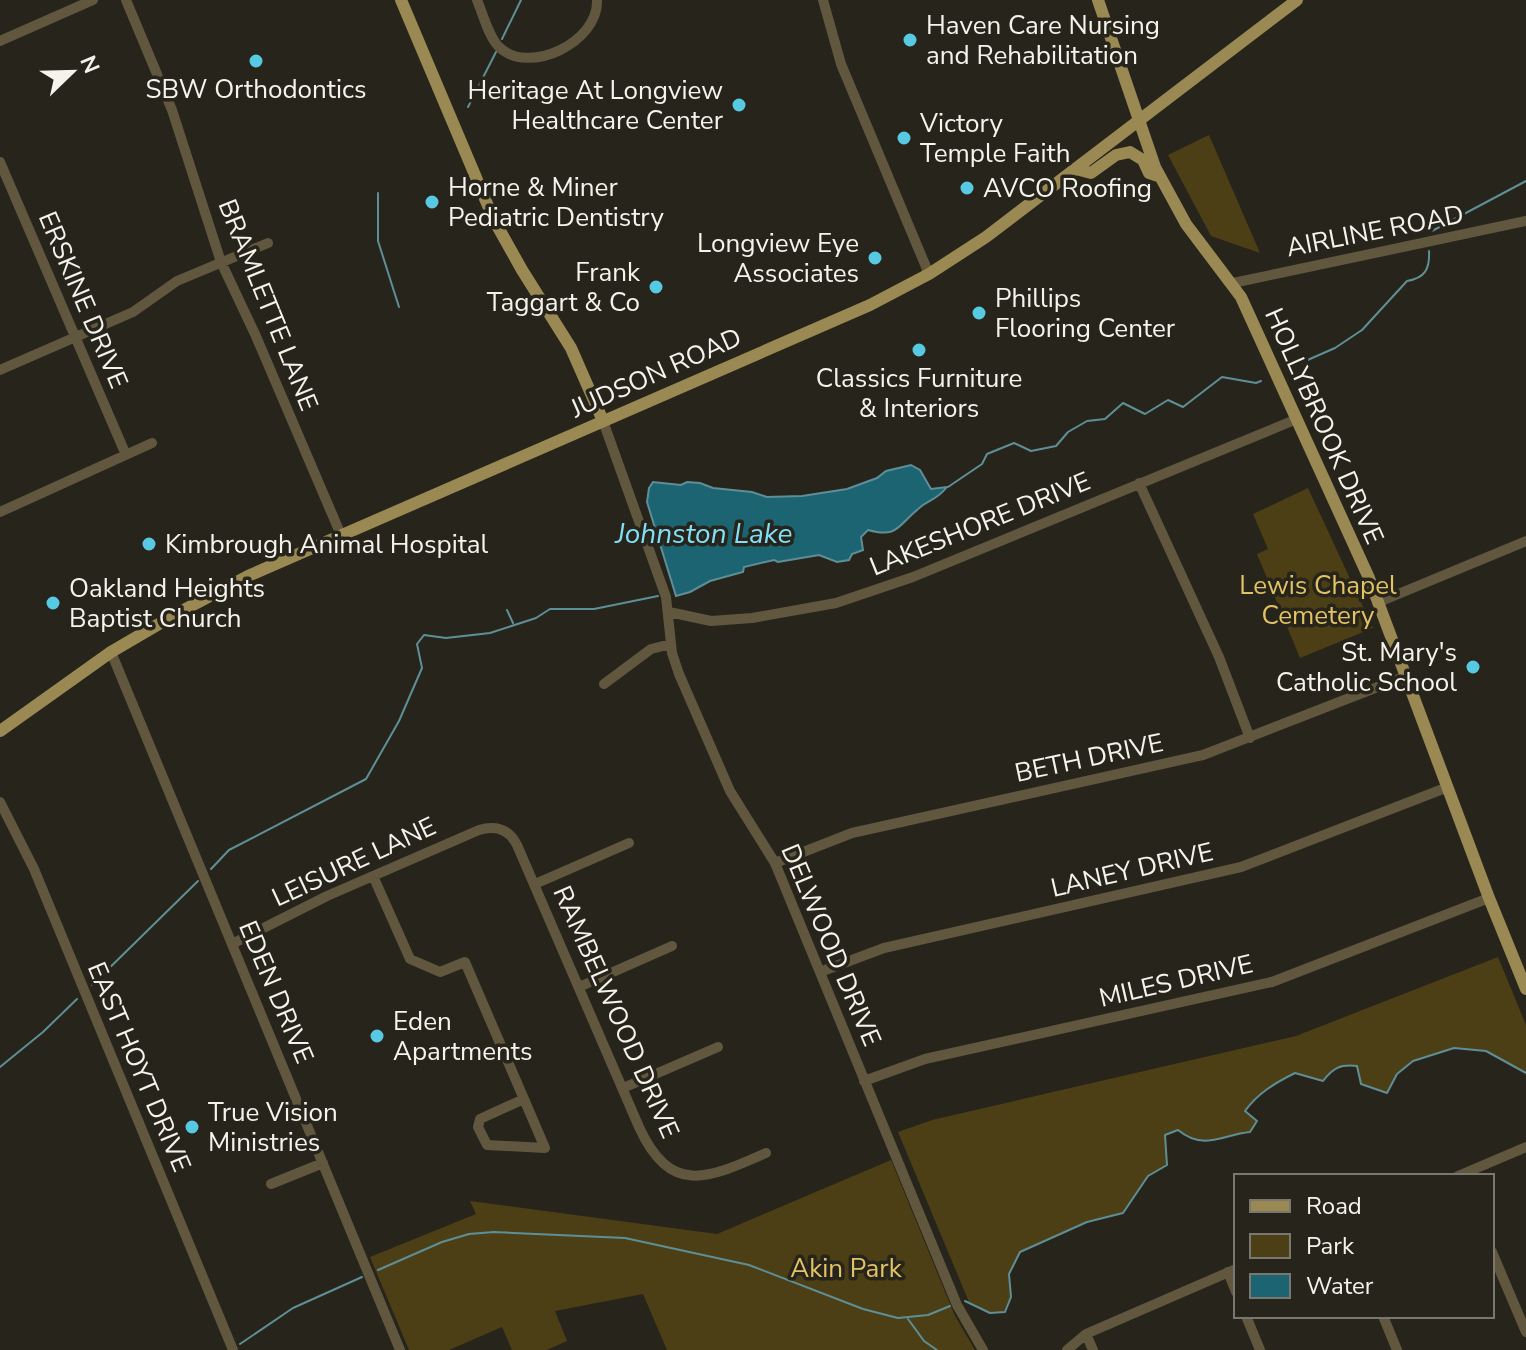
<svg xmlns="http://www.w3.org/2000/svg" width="1526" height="1350" viewBox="0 0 1526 1350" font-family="'Nunito Sans',sans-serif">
  <rect width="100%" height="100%" fill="#27241b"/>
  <!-- green -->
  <path fill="#4c3f15" d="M1209 135 1260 253 1211 236 1168 155Z
    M1308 488 1373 628 1300 658 1257 554 1268 549 1253 514Z
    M1498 957 1526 1025V1073L1486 1051 1454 1048 1413 1061 1397 1074 1387 1093 1361 1084 1356 1066C1340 1064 1333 1068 1323 1081L1294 1073C1275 1083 1258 1092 1245 1111L1257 1121 1250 1132C1221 1136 1205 1150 1178 1130L1166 1135 1167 1165 1148 1176 1123 1213 1087 1222 1021 1252 1009 1274 1011 1297 1005 1312 990 1313 969 1302 898 1132 932 1120 1296 1036Z
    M891 1160 955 1316 975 1350H667L643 1294 555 1311 567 1341 547 1350H512L502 1327 449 1350H409L370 1257 476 1214 470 1201 717 1234Z"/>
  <!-- water -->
  <path fill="#1d6473" stroke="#5e8f97" stroke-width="2" d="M911 465 920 470 931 489 947 487C935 502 928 499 917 510 897 527 897 538 868 530L861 537 863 550 852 554 849 560 837 562 819 555 778 562 774 560 744 567 743 572 710 581 690 592 676 596 647 502 649 488 653 482 681 485 687 482 700 483 713 488 752 492 767 497 802 496 847 489 877 478 886 471Z"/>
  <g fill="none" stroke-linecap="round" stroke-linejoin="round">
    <!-- stream -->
    <path stroke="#5e8f97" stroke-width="2" d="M502 39 521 0
      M468 107 496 52
      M378 193V241L399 307
      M1432 231 1526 181
      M1287 369 1335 348 1362 330 1407 281C1425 278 1430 269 1429 251
      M948 487 982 464 987 454 1014 443 1031 451 1056 446 1068 432 1087 421 1105 419 1123 403 1145 414 1168 400 1183 407 1222 377 1256 383 1261 381
      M507 610 513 623
      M211 869 229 850 366 779 399 721 422 668 417 644 424 635 446 638 490 633 536 618 550 609H594L658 596
      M92 985 198 881
      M0 1067 43 1032 77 999
      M378 1270 442 1242 469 1234 494 1232 625 1238 749 1265 863 1309 898 1318 928 1315 950 1306
      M965 1301 990 1313 1005 1312 1011 1297 1009 1274 1020 1252 1087 1222 1123 1213 1148 1176 1167 1165 1165 1135 1178 1130C1204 1151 1221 1135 1250 1132L1257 1121 1245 1111C1258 1093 1275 1083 1295 1073L1323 1081C1333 1068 1340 1064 1357 1066L1361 1084 1387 1093 1397 1074 1413 1061 1454 1048 1486 1051 1526 1073
      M908 1319 924 1341 937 1350
      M240 1344 293 1308 362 1277"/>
    <!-- minor -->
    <path stroke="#60573e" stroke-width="10" d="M126 0 172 110 221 262 255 334 341 535
      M477 0C483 14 488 35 498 46 528 77 599 42 597 0
      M823 0 841 64 929 274
      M0 41 93 0
      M0 162 126 455
      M1233 283 1526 221
      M0 370 133 312 177 281 268 243
      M603 421 666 597 672 653 679 674 730 791 775 863 957 1305 983 1350
      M1139 483 1219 657 1250 738
      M0 512 152 443
      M1379 602 1526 541
      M669 612 711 621 752 618 836 603 913 577 1297 419
      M111 652 400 1350
      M604 684 651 649 671 644
      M0 802 34 869 233 1350
      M775 863 852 833 1203 755 1406 676
      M373 876 410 959 440 972 465 962 524 1099
      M535 884 629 843
      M232 944 327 896 479 830C496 825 509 829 517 845L639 1127C671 1197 709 1178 766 1153
      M820 972 884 948 1241 867 1448 787
      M579 987 672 946
      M864 1081 925 1059 1272 982 1489 898
      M623 1088 718 1047
      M524 1099 545 1148 487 1145 478 1127 480 1119Z
      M1458 1176 1526 1147
      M271 1184 323 1163
      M1492 1252 1526 1332
      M1228 1272 1236 1292
      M1246 1316 1260 1350
      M1383 1316 1397 1350
      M1086 1334 1093 1350
      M1067 1350 1086 1334 1236 1269"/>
    <!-- major -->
    <path stroke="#9b8953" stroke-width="12" d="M401 0 494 220 522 270 571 348 603 421
      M1098 0 1155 167 1186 224 1241 297 1369 578 1489 898 1526 989
      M1076 169 1091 173 1116 155 1130 152 1143 160 1149 173 1158 176
      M0 731 111 652 176 614 248 576 870 305 929 274 986 237 1297 0"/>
  </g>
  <!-- markers -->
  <g fill="#57c9e2" stroke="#27241b" stroke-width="3">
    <circle cx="910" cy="40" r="8"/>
    <circle cx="256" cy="61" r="8"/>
    <circle cx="739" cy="105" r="8"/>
    <circle cx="904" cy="138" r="8"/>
    <circle cx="967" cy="188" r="8"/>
    <circle cx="432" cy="202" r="8"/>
    <circle cx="875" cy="258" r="8"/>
    <circle cx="656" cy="287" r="8"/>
    <circle cx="979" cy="313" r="8"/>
    <circle cx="919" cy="350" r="8"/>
    <circle cx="149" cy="544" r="8"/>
    <circle cx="53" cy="603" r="8"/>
    <circle cx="1473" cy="667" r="8"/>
    <circle cx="377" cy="1036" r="8"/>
    <circle cx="192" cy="1127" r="8"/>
  </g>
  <g text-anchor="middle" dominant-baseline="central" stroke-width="7" stroke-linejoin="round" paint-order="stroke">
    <!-- poi labels -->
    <g font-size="26" fill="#f5f3ec" stroke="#27241b" text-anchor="start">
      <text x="926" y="25">Haven Care Nursing<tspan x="926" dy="30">and Rehabilitation</tspan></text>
      <text x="256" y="89" text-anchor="middle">SBW Orthodontics</text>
      <text x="723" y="90" text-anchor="end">Heritage At Longview<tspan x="723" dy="30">Healthcare Center</tspan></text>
      <text x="920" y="123">Victory<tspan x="920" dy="30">Temple Faith</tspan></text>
      <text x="448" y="187">Horne &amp; Miner<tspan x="448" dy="30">Pediatric Dentistry</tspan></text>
      <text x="983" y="188">AVCO Roofing</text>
      <text x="859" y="243" text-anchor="end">Longview Eye<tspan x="859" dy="30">Associates</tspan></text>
      <text x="640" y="272" text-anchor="end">Frank<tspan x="640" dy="30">Taggart &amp; Co</tspan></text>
      <text x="995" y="298">Phillips<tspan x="995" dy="30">Flooring Center</tspan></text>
      <text x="919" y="378" text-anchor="middle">Classics Furniture<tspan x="919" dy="30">&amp; Interiors</tspan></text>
      <text x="165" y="544">Kimbrough Animal Hospital</text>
      <text x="69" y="588">Oakland Heights<tspan x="69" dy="30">Baptist Church</tspan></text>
      <text x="1457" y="652" text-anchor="end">St. Mary's<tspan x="1457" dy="30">Catholic School</tspan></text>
      <text x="393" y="1021">Eden<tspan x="393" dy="30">Apartments</tspan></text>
      <text x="208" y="1112">True Vision<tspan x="208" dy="30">Ministries</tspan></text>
    </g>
    <!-- street labels -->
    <g font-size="26" fill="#f5f3ec" stroke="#27241b">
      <text transform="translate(1375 231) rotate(-11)">AIRLINE ROAD</text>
      <text transform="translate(83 300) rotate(67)">ERSKINE DRIVE</text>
      <text transform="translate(268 305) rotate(68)">BRAMLETTE LANE</text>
      <text transform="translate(656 373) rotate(-24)">JUDSON ROAD</text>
      <text transform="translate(1324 426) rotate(66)">HOLLYBROOK DRIVE</text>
      <text transform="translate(980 524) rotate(-22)">LAKESHORE DRIVE</text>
      <text transform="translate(1089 758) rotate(-12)">BETH DRIVE</text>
      <text transform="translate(354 862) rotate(-25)">LEISURE LANE</text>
      <text transform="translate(1132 870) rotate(-13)">LANEY DRIVE</text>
      <text transform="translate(831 945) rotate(67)">DELWOOD DRIVE</text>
      <text transform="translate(1176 981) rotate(-13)">MILES DRIVE</text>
      <text transform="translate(276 992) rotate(67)">EDEN DRIVE</text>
      <text transform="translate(616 1012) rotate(66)">RAMBELWOOD DRIVE</text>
      <text transform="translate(139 1067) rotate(67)">EAST HOYT DRIVE</text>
    </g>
    <!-- park labels -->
    <g font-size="26" fill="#e1c264" stroke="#27241b">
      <text x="1318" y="585">Lewis Chapel<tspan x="1318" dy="30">Cemetery</tspan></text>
      <text x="846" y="1268">Akin Park</text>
    </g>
    <!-- water labels -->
    <g font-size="28" font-style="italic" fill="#80dff6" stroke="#27241b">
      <text x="704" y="534">Johnston Lake</text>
    </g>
  </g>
  <!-- legend -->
  <rect x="1234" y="1174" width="260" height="144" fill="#27241b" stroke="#79776f" stroke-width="2"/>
  <rect x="1250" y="1200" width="40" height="12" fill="#9b8953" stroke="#79776f" stroke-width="2"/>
  <text x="1306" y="1214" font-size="24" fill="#f5f3ec">Road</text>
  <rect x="1250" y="1234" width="40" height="24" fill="#4c3f15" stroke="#79776f" stroke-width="2"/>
  <text x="1306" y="1254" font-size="24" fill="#f5f3ec">Park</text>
  <rect x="1250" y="1274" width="40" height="24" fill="#1d6473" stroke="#79776f" stroke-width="2"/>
  <text x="1306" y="1294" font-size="24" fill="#f5f3ec">Water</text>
  <!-- north arrow -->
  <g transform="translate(72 72) rotate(67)" stroke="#27241b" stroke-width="6" paint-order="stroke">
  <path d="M0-6L14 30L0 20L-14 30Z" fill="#f5f3ec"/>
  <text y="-12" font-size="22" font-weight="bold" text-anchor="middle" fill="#f5f3ec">N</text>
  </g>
</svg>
